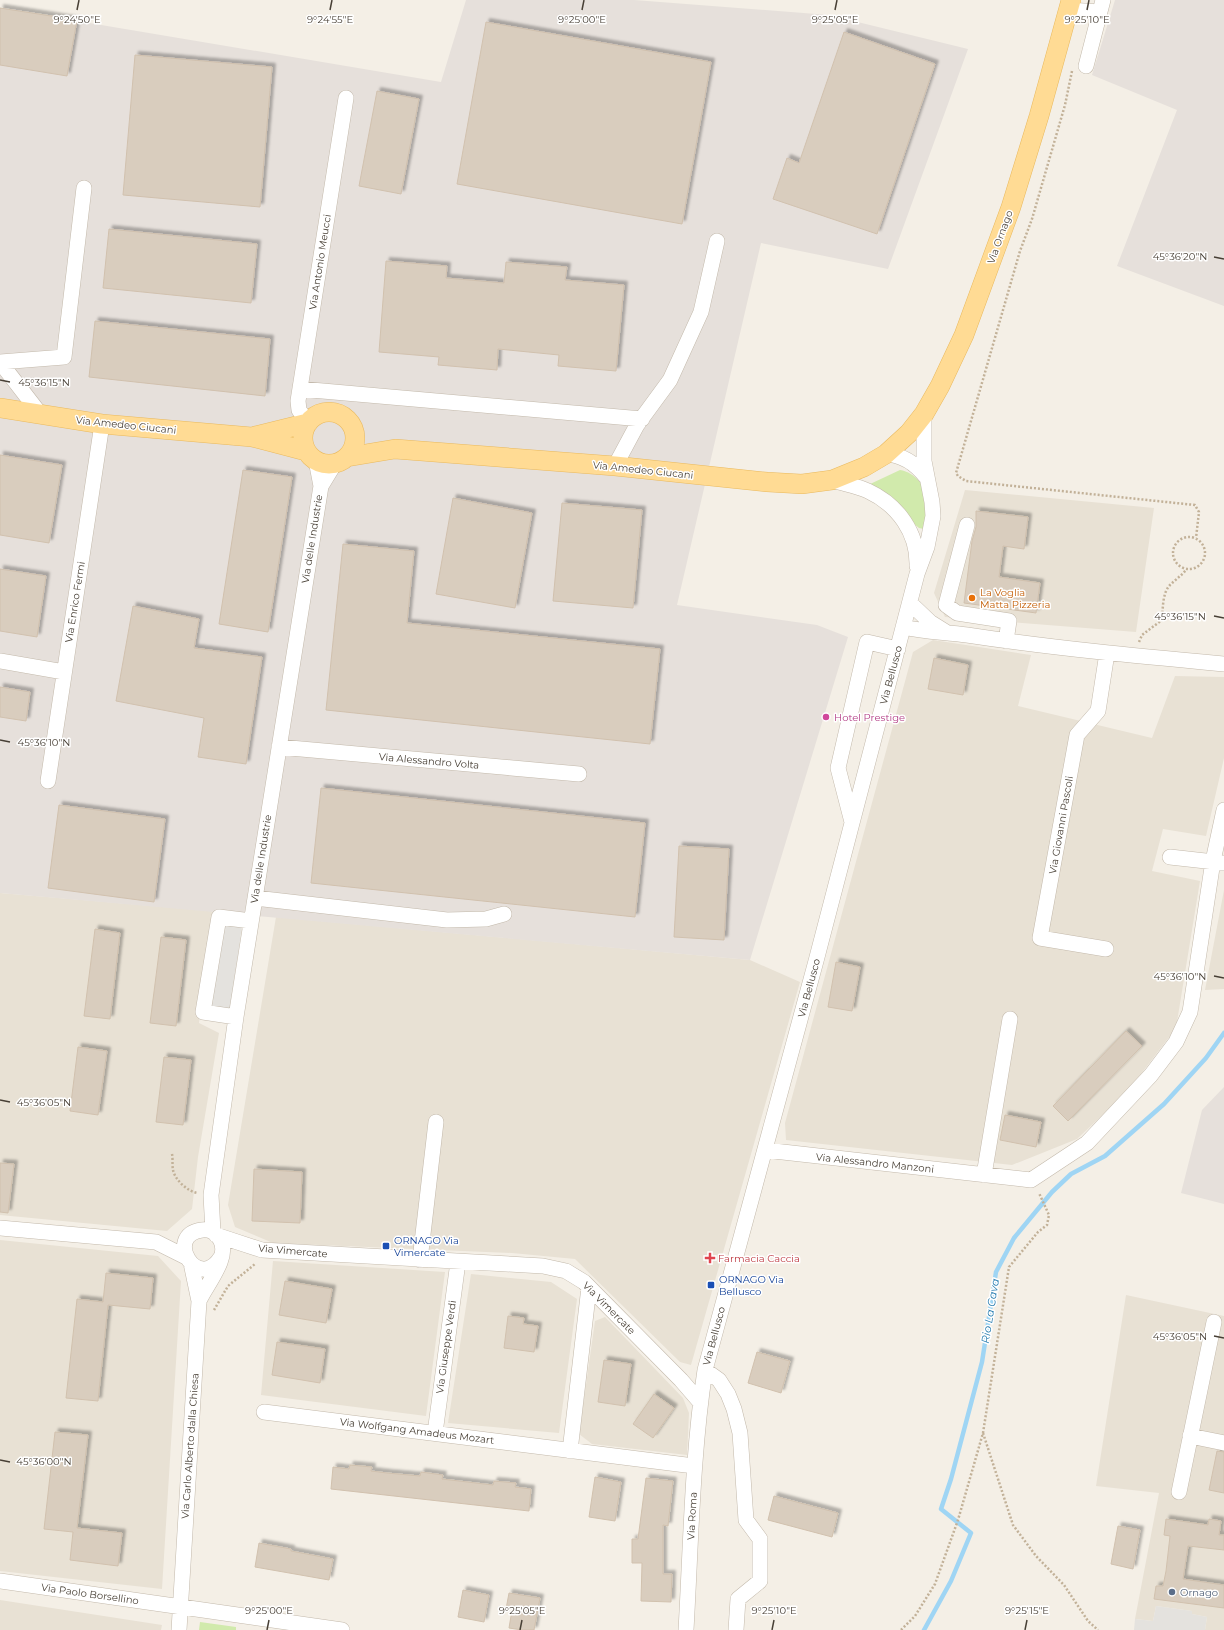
<svg xmlns="http://www.w3.org/2000/svg" width="1224" height="1630" viewBox="0 0 1224 1630" font-family="Montserrat,sans-serif">
  <defs>
    <filter id="shadow"><feDropShadow dx="3.5" dy="-3.5" stdDeviation="1" flood-color="#0004"/></filter>
  </defs>
  <rect width="100%" height="100%" fill="#f4efe6"/>
  <!-- residential -->
  <path fill="#e8e1d4" d="M965 490 1154 508 1136 632 945 617 934 593Z
    M933 640 1031 655 1018 706 1152 738 1175 676 1224 677V758L1206 836 1163 829 1152 871 1200 881 1176 1028 1128 1091 1077 1139 1012 1165 786 1140 785 1123 913 652Z
    M1224 890V989L1205 990Z
    M0 893 212 911 199 1023 219 1033 198 1157 192 1209 167 1231 0 1215Z
    M276 917 750 960 800 982 691 1365 680 1362 575 1259 512 1253 273 1243 235 1227 228 1205Z
    M0 1240 158 1256 181 1281 162 1589 0 1571Z
    M273 1261 445 1272 426 1416 261 1395Z
    M471 1274 551 1282 577 1299 559 1433 448 1423Z
    M1126 1295 1224 1316V1630H1205L1207 1617 1192 1614V1611L1156 1606 1153 1621 1135 1619 1159 1493 1096 1486Z
    M605 1317 683 1398 689 1413 687 1455 592 1444 579 1434 595 1321Z
    M0 1600 162 1625 161 1630H0Z"/>
  <!-- industrial -->
  <path fill="#e6e0db" d="M466 0H634L829 15 968 49 888 269 761 243 677 605 817 625 848 637 750 960 0 893V8L441 82Z
    M1115 0H1224V306L1117 266 1177 110 1092 75Z
    M1224 1087V1204L1181 1193 1202 1110Z"/>
  <!-- green -->
  <path fill="#d1eaac" d="M900 470C915 472 928 488 928 504 928 512 925 521 924 529L919 528 868 485Z
    M200 1622 236 1627V1630H199Z"/>
  <!-- parking -->
  <path fill="#e4e2de" d="M219 917 243 920 229 1016 203 1012Z
    M1156 1606 1192 1611V1614L1207 1617 1205 1630H1134L1135 1619 1153 1621Z"/>
  <g fill="none" stroke-linecap="round" stroke-linejoin="round">
    <!-- stream -->
    <path stroke="#9fd5f4" stroke-width="4.5" d="M924 1630 951 1581 971 1533 941 1509 951 1479 982 1362 996 1272 1014 1238 1052 1192 1071 1174 1105 1156 1164 1104 1206 1058 1224 1033"/>
  </g>
  <!-- building -->
  <path fill="#d9cdbe" stroke="#d1c1ae" filter="url(#shadow)" d="M0 8 77 20 67 76 0 65Z
    M486 22 711 62 682 224 457 184Z
    M844 32 935 64 877 234 773 199 787 158 799 163Z
    M135 55 272 67 260 207 123 195Z
    M377 91 419 99 401 194 359 186Z
    M109 229 257 244 251 303 103 288Z
    M386 261 447 266 446 278 504 283 506 262 567 267 565 280 624 285 616 371 558 366 559 355 498 349 497 370 438 365 439 357 379 352Z
    M95 321 270 339 265 396 89 377Z
    M0 455 62 465 49 543 0 535Z
    M243 470 292 477 268 632 219 624Z
    M453 498 532 513 515 608 436 594Z
    M562 503 642 510 633 608 553 601Z
    M976 511 1028 517 1024 549 1003 546 999 577 1040 583 1036 613 964 603 972 541 976 527Z
    M343 544 414 551 407 623 660 649 650 744 326 710Z
    M0 569 46 576 37 637 0 631Z
    M133 606 199 619 194 648 262 657 246 764 198 757 204 718 116 701Z
    M934 658 968 665 963 695 928 689Z
    M0 687 30 692 26 721 0 717Z
    M321 788 645 823 635 917 311 883Z
    M59 805 165 819 154 902 48 888Z
    M679 846 729 849 724 940 674 937Z
    M95 929 120 933 110 1019 84 1016Z
    M161 937 186 940 176 1026 150 1023Z
    M836 962 860 967 852 1011 828 1007Z
    M1126 1031 1142 1046 1068 1121 1053 1106Z
    M78 1047 107 1051 98 1115 70 1111Z
    M164 1057 191 1060 183 1125 156 1122Z
    M1005 1115 1041 1122 1036 1147 1000 1140Z
    M0 1163 14 1164 8 1213 0 1212Z
    M254 1169 302 1172 300 1223 252 1221Z
    M106 1273 153 1278 150 1309 108 1305 98 1401 66 1398 77 1299 103 1302Z
    M285 1281 332 1289 326 1323 279 1315Z
    M508 1316 524 1318 523 1324 538 1326 534 1352 504 1348Z
    M277 1342 325 1349 320 1383 272 1375Z
    M757 1352 790 1361 781 1393 748 1383Z
    M604 1360 631 1364 625 1406 598 1402Z
    M654 1394 674 1408 653 1438 633 1424Z
    M55 1432 88 1435 77 1528 122 1533 118 1566 70 1560 73 1532 44 1529Z
    M1217 1451 1224 1452V1493L1209 1490Z
    M350 1465 372 1467 371 1471 387 1473 420 1476 421 1472 443 1475 442 1479 493 1485 494 1481 516 1483 515 1487 531 1489 529 1511 331 1489 333 1467 349 1469Z
    M595 1477 621 1482 615 1521 589 1517Z
    M646 1478 673 1481 668 1526 663 1525V1574H672L671 1602 641 1601 642 1563H632V1539H638Z
    M774 1496 838 1513 832 1537 768 1520Z
    M1166 1519 1208 1525 1209 1519 1221 1521 1219 1535H1224V1550L1188 1546 1183 1579 1224 1585V1608L1154 1599 1156 1586H1163L1166 1571 1170 1536 1164 1535Z
    M1118 1526 1140 1530 1133 1569 1111 1564Z
    M259 1543 291 1549V1551L333 1559 329 1580 255 1567Z
    M463 1590 489 1595 484 1622 458 1617Z
    M509 1593 540 1598 534 1630H522L509 1628 512 1610 506 1609Z"/>
  <g fill="none" stroke-linecap="round" stroke-linejoin="round">
    <!-- minor casing -->
    <g stroke="#c3b9ab" stroke-width="16">
      <path id="minor" d="M1068 10 1100 12
        M1086 66 1103 0
        M0 362 64 357 84 188
        M0 362 41 415
        M300 389 642 419
        M308 423 299 410 298 401 346 98
        M886 454C902 455 916 464 926 477
        M615 466 637 425 670 380 701 312 717 241
        M832 480C844 484 857 486 868 491 898 505 918 533 917 566
        M321 486 335 463
        M967 525 946 605 957 613 1009 621 1006 641
        M910 603 930 622 946 632
        M903 627C924 632 945 632 967 635 1052 648 1138 656 1224 664
        M0 661 64 672
        M279 747 579 774
        M48 781 102 424
        M852 822 838 768 867 642 898 649
        M1170 857 1224 863
        M255 898 447 920 486 919 504 914
        M1106 949 1040 938 1077 735 1098 711 1107 653
        M236 1017 203 1012 219 917 251 921
        M765 1150 1031 1180 1087 1143 1151 1075 1176 1042 1190 1012 1213 861 1224 810
        M984 1175 1010 1019
        M0 1228 156 1242 186 1257
        M213 1232 211 1195 236 1017 321 486 316 460
        M216 1235 262 1250 543 1266 566 1271 584 1282 681 1380 700 1402
        M420 1260 436 1122
        M199 1301C206 1285 231 1257 220 1239 216 1233 209 1229 202 1230 163 1235 198 1294 221 1257
        M705 1370 719 1380 728 1394 734 1409 740 1433 746 1520 760 1539V1581L738 1599 736 1630
        M264 1412 686 1465
        M435 1433 458 1262
        M1190 1436 1224 1443
        M570 1451 589 1287
        M1179 1492 1214 1322
        M0 1581 342 1630
        M179 1630 199 1301 191 1263
        M686 1630C691 1544 692 1456 705 1370L816 961 917 574 927 547 933 516 932 502 924 461V414"/>
    </g>
    <!-- major casing -->
    <g stroke="#e9b95e" stroke-width="20">
      <path id="major" d="M0 408 102 424 252 437 306 451
        M303 438a26 26 0 1 1 52 0a26 26 0 1 1-52 0Z
        M255 436 308 423
        M347 457 395 449 615 466 767 482 802 484 832 480 864 467 886 454 909 433 924 414 940 386 964 335 1011 207 1039 116 1071 0"/>
    </g>
    <!-- path -->
    <path stroke="#c2b198" stroke-width="2.5" stroke-dasharray="2 2" stroke-linecap="butt" d="M1072 71 1065 105 1032 219 1020 251 956 473 958 476 966 481 1195 505 1199 512 1196 538
      M1173 553a16 16 0 1 1 32 0a16 16 0 1 1-32 0Z
      M1139 642 1142 635 1162 620C1163 610 1162 593 1170 585 1175 580 1181 576 1186 570
      M172 1154C173 1159 172 1165 173 1170 175 1180 188 1192 198 1193
      M214 1310 228 1286 255 1264
      M983 1433 1013 1525 1036 1556 1064 1585 1088 1621 1098 1630
      M901 1630 915 1616 935 1584 958 1520 983 1433 1009 1267 1038 1232 1047 1225 1049 1215 1039 1193"/>
    <!-- minor -->
    <use href="#minor" stroke="#fff" stroke-width="15"/>
    <!-- major -->
    <use href="#major" stroke="#ffdb94" stroke-width="19"/>
  </g>
  <!-- ticks -->
  <path fill="none" stroke="#473f35" stroke-width="1.5" d="M77 10 79 0M330 10 332 0M582 10 584 0M835 10 837 0M1087 10 1089 0M1214 257 1224 259M0 380 10 382M1214 616 1224 618M0 740 10 742M1214 976 1224 978M0 1100 10 1102M1214 1336 1224 1338M0 1460 10 1462M267 1630 269 1620M520 1630 522 1620M772 1630 774 1620M1025 1630 1027 1620"/>
  <!-- markers -->
  <circle fill="#e8710a" stroke="#fff" stroke-width="1.5" cx="972" cy="598" r="4"/>
  <circle fill="#d1479c" stroke="#fff" stroke-width="1.5" cx="826" cy="717" r="4"/>
  <g fill="#1a4fb4" stroke="#fff" stroke-width="1.5">
    <rect x="382" y="1242" width="8" height="8" rx="2"/>
    <rect x="707" y="1281" width="8" height="8" rx="2"/>
  </g>
  <path fill="#e0444e" stroke="#fff" stroke-width="1.5" d="M708 1252h4v4h4v4h-4v4h-4v-4h-4v-4h4z"/>
  <circle fill="#5c6f8a" stroke="#fff" stroke-width="1.5" cx="1172" cy="1592" r="4"/>
  <g text-anchor="middle" dominant-baseline="central" stroke-width="3" stroke-linejoin="round" paint-order="stroke">
    <!-- street labels -->
    <g font-size="10" fill="#473f35" stroke="#fff">
      <text transform="translate(1000 237) rotate(-70)">Via Ornago</text>
      <text transform="translate(320 262) rotate(-81)">Via Antonio Meucci</text>
      <text transform="translate(126 425) rotate(6)">Via Amedeo Ciucani</text>
      <text transform="translate(643 470) rotate(6)">Via Amedeo Ciucani</text>
      <text transform="translate(312 539) rotate(-81)">Via delle Industrie</text>
      <text transform="translate(75 602) rotate(-81)">Via Enrico Fermi</text>
      <text transform="translate(891 675) rotate(-75)">Via Bellusco</text>
      <text transform="translate(429 761) rotate(5)">Via Alessandro Volta</text>
      <text transform="translate(1061 825) rotate(-80)">Via Giovanni Pascoli</text>
      <text transform="translate(261 859) rotate(-81)">Via delle Industrie</text>
      <text transform="translate(809 988) rotate(-75)">Via Bellusco</text>
      <text transform="translate(875 1163) rotate(6)">Via Alessandro Manzoni</text>
      <text transform="translate(293 1251) rotate(5)">Via Vimercate</text>
      <text transform="translate(609 1308) rotate(45)">Via Vimercate</text>
      <text transform="translate(714 1336) rotate(-75)">Via Bellusco</text>
      <text transform="translate(446 1347) rotate(-82)">Via Giuseppe Verdi</text>
      <text transform="translate(417 1431) rotate(7)">Via Wolfgang Amadeus Mozart</text>
      <text transform="translate(190 1446) rotate(-86)">Via Carlo Alberto dalla Chiesa</text>
      <text transform="translate(692 1516) rotate(-87)">Via Roma</text>
      <text transform="translate(90 1594) rotate(8)">Via Paolo Borsellino</text>
    </g>
    <!-- food labels -->
    <g font-size="10" fill="#c56008" stroke="#fff" text-anchor="start">
      <text x="980" y="592">La Voglia<tspan x="980" dy="12">Matta Pizzeria</tspan></text>
    </g>
    <!-- hotel labels -->
    <g font-size="10" fill="#b23c85" stroke="#fff" text-anchor="start">
      <text x="834" y="717">Hotel Prestige</text>
    </g>
    <!-- transit labels -->
    <g font-size="10" fill="#164399" stroke="#fff" text-anchor="start">
      <text x="394" y="1240">ORNAGO Via<tspan x="394" dy="12">Vimercate</tspan></text>
      <text x="719" y="1279">ORNAGO Via<tspan x="719" dy="12">Bellusco</tspan></text>
    </g>
    <!-- health labels -->
    <g font-size="10" fill="#be3a42" stroke="#fff" text-anchor="start">
      <text x="718" y="1258">Farmacia Caccia</text>
    </g>
    <!-- service labels -->
    <g font-size="10" fill="#4e5e75" stroke="#fff" text-anchor="start">
      <text x="1180" y="1592">Ornago</text>
    </g>
    <!-- water labels -->
    <g font-size="11" font-style="italic" fill="#287db0" stroke="#fff">
      <text transform="translate(990 1311) rotate(-81)">Rio La Cava</text>
    </g>
  </g>
  <g font-size="10" text-anchor="middle" fill="#473f35" stroke="#fff" stroke-width="3" stroke-linejoin="round" paint-order="stroke">
    <text x="77" y="23">9°24'50"E</text>
    <text x="330" y="23">9°24'55"E</text>
    <text x="582" y="23">9°25'00"E</text>
    <text x="835" y="23">9°25'05"E</text>
    <text x="1087" y="23">9°25'10"E</text>
    <text x="1180" y="260">45°36'20"N</text>
    <text x="44" y="386">45°36'15"N</text>
    <text x="1180" y="620">45°36'15"N</text>
    <text x="44" y="746">45°36'10"N</text>
    <text x="1180" y="980">45°36'10"N</text>
    <text x="44" y="1106">45°36'05"N</text>
    <text x="1180" y="1340">45°36'05"N</text>
    <text x="44" y="1465">45°36'00"N</text>
    <text x="269" y="1614">9°25'00"E</text>
    <text x="522" y="1614">9°25'05"E</text>
    <text x="774" y="1614">9°25'10"E</text>
    <text x="1027" y="1614">9°25'15"E</text>
  </g>
</svg>
